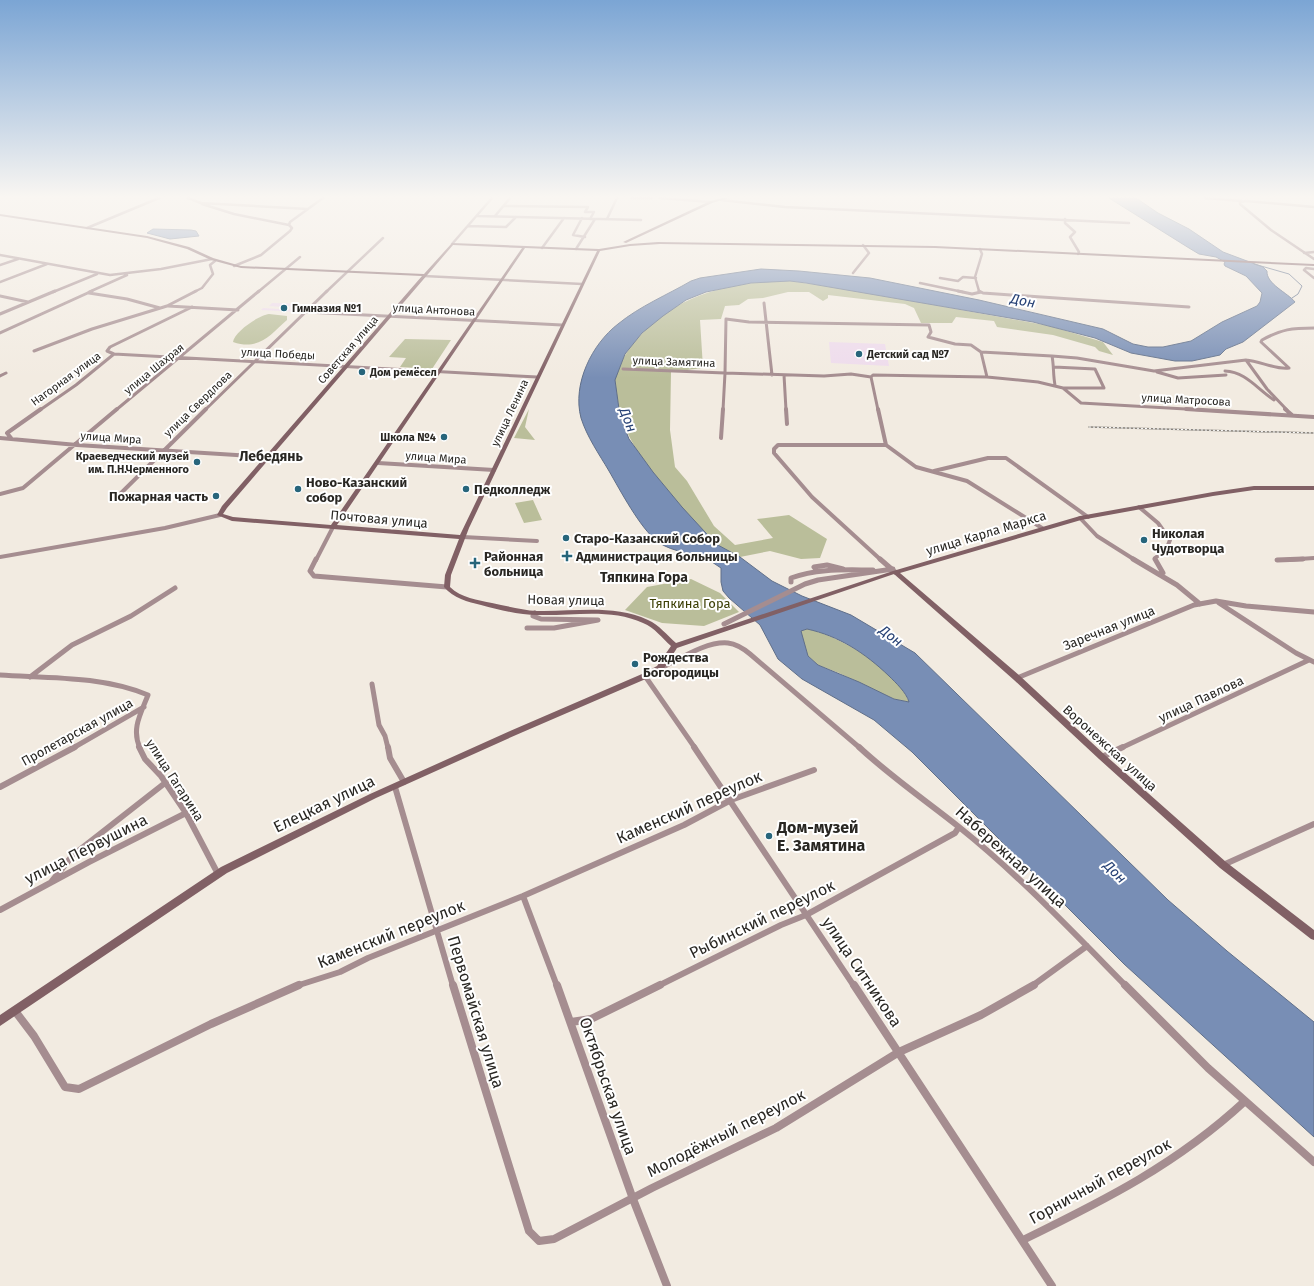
<svg xmlns="http://www.w3.org/2000/svg" width="1314" height="1286" viewBox="0 0 1314 1286" font-family="'Fira Sans',sans-serif">
  <rect width="100%" height="100%" fill="#f2ebe1"/>
  <!-- education -->
  <path fill="#eedbec" d="M272 303 302 304 299 307 288 306 285 309 299 310 297 312 261 310 263 308 279 309 282 307 269 306Z
    M829 342 885 344 889 366 831 363Z"/>
  <!-- green -->
  <path fill="#babe9a" d="M774 281H790L846 289 1050 326 1103 342 1113 355 1099 351 1095 347 1053 335 997 327 994 321 956 317 952 323H921L914 308 905 304 828 295V298L823 301 809 292H788L763 298 748 299 739 305 725 306 721 319 700 320 703 368 671 372 670 430 675 467 687 481 714 526 735 545 773 538 757 519 789 515 827 539 820 558 801 559 770 551 740 557C732 553 723 549 716 544 700 532 679 504 666 488 643 460 624 438 618 401 617 395 615 387 615 380 616 368 625 355 632 345 669 299 717 285 774 281Z
    M269 314 287 316V320C270 335 259 351 233 342 234 332 259 315 269 314Z
    M405 339 451 340 432 369 400 367 406 358 389 357Z
    M529 409 525 427 535 440 514 438Z
    M533 500 542 520 524 523 515 503Z
    M691 579 720 593 739 612 704 626 662 623 625 610 647 587Z
    M807 629C840 636 897 669 909 702L894 699 839 673 818 665 808 656 801 636V630Z"/>
  <!-- water -->
  <path fill="#788eb5" stroke="#606f89" fill-rule="evenodd" d="M1109 198H1136L1158 213 1189 229 1223 252 1263 267 1267 271C1266 284 1288 293 1295 302L1243 342 1226 349 1220 355 1192 361H1175L1131 353 1095 338 1033 322 806 283 790 281 751 283 706 292 686 300 663 316 642 333 625 354 615 380 620 416 629 439 653 472 682 507 716 544 740 557 772 581 802 596 851 615 915 653 1168 900 1227 951 1314 1022V1137L1124 964 912 752 874 720 802 679 778 659 760 625 729 598 723 591 721 582V568C701 552 672 554 657 541 640 528 620 490 609 471 599 454 587 437 581 418 572 384 592 344 618 324 640 306 667 295 691 281L700 278 761 269 799 271 870 278 979 300 1103 329 1133 344 1148 347H1163L1191 341 1222 322 1257 306 1260 302 1262 293 1246 276 1225 266 1224 264 1225 262 1216 257 1199 254 1189 248ZM807 629C839 636 865 653 889 676 896 683 906 692 909 702L894 699 859 682 818 665 808 656 801 631Z
    M153 229 191 230 196 231 199 236 170 239 147 233Z"/>
  <g fill="none" stroke-linecap="round" stroke-linejoin="round">
    <!-- stream -->
    <path stroke="#606f89" stroke-width="1" d="M1254 264 1289 274 1302 286 1298 294 1292 298"/>
    <!-- street-far5 -->
    <path stroke="#a58d90" stroke-width="2.5" d="M188 198 201 203 308 209
      M632 198H652
      M660 198 711 202
      M1205 198 1242 201
      M721 200 785 207 1129 223
      M202 204 234 214 289 225
      M505 206 588 207 585 212H594L590 219
      M1314 207 1246 201 1240 202V204L1271 230 1314 259
      M477 216 641 220
      M495 216 510 198
      M582 218 573 235 585 237
      M607 219 617 198
      M1065 219V223L1075 232 1070 237 1079 252 1078 254
      M289 225 290 222 323 198
      M468 226 506 227 516 217
      M87 228 159 198
      M452 244 492 198
      M542 248 564 218
      M576 249 595 219
      M980 249 982 254 975 277 979 291 981 292
      M1304 253 1314 252
      M0 255 110 275 161 269 212 259
      M0 265 18 259
      M234 266 261 255 290 231 292 228 289 225
      M1314 269 1306 268 1304 270 1314 278
      M853 273 869 253 863 245
      M424 276 582 284
      M940 278 958 281 963 277 976 278
      M0 282 47 264
      M920 283 963 292
      M53 292 97 274
      M89 292 127 275
      M194 292 202 288 213 274 210 265 215 261
      M258 292 300 257
      M326 292 383 238"/>
    <!-- street-far4 -->
    <path stroke="#a58d90" stroke-width="3" d="M958 291 972 294 981 292
      M979 291 983 293 1189 307
      M89 293 127 299 160 308
      M0 296 28 302
      M764 303 772 375
      M168 306 238 310
      M192 307 110 347 107 351 114 354 537 377
      M305 312 562 325
      M0 314 55 291
      M0 333 92 291
      M34 351 92 329 167 306 196 291
      M1289 368 1261 342 1262 340C1282 329 1292 328 1314 328
      M623 369 725 373 726 319 749 322 929 325 931 332 928 337 955 344 971 345 981 352
      M1225 371C1246 372 1257 389 1274 400
      M1157 372 1178 378 1226 375
      M784 375 786 410
      M0 376 6 373
      M871 377 873 375 987 377 1038 382 1063 388H1104L1095 369 1054 367
      M871 377 878 410
      M987 377 981 352 1052 356
      M1055 385C1053 375 1054 366 1052 356L1077 358 1154 371 1246 360
      M1063 388 1081 403 1203 410
      M40 410 76 385 114 354
      M116 410 259 291
      M205 410 327 291
      M723 410 725 373 824 376 851 374 871 377
      M1287 410 1267 389 1246 360C1260 361 1276 370 1289 368"/>
    <!-- street-far3 -->
    <path stroke="#a58d90" stroke-width="4" d="M786 409 787 424
      M878 409 886 445 916 467 967 481 1042 528
      M1186 409 1314 417
      M1285 409 1292 415
      M0 438 77 445 269 457
      M11 438 7 433 41 409
      M721 438 723 409
      M378 463 494 470
      M934 471 988 458H1006L1088 517
      M0 494 23 488 117 409
      M113 501 206 409
      M1139 507 1158 523 1170 540 1166 550 1155 558 1156 560
      M1080 518 1097 536 1135 560
      M463 537 537 541
      M0 557 165 528 220 515
      M316 560 333 527
      M881 560 812 497 774 453V449L778 445H886
      M1285 560 1314 558"/>
    <!-- street-far2 -->
    <path stroke="#a58d90" stroke-width="5" d="M316 559 310 571 314 576 447 587
      M880 559 895 572
      M1133 559 1160 575
      M1155 559 1163 573 1160 575 1177 585 1200 604
      M1277 560 1303 559
      M817 571 814 567 827 565 843 569
      M791 582V578C818 568 845 570 873 570
      M1219 603 1296 653 1314 662
      M724 624 805 584 818 580 893 569
      M527 628H554L598 620 541 619 533 616 535 613
      M661 668C680 659 706 641 728 643 736 644 744 649 750 654L860 748
      M0 675C49 678 102 676 148 695 141 713 131 729 140 748
      M645 676 695 748
      M30 677 72 645 131 616 175 588
      M1017 678 1194 605 1216 601 1246 606 1314 612
      M372 684 379 725 385 736 388 748
      M73 748 144 707
      M1121 748 1309 660"/>
    <!-- street-far1 -->
    <path stroke="#a58d90" stroke-width="6" d="M139 747 145 759 161 776 186 813 218 874
      M388 747 390 758 404 782
      M694 747 854 986
      M859 747C890 776 925 800 959 827 1019 875 1072 931 1126 986
      M1102 757 1123 747
      M0 787 75 747
      M395 787 453 986
      M1223 865 1314 824
      M52 881 73 855 165 783
      M523 896 557 986
      M0 910 89 862 186 813
      M296 986 340 972 368 958 523 896 684 825 731 800 814 770
      M658 986 781 925 806 915 955 833 959 827
      M1032 986 1087 946"/>
    <!-- street -->
    <path stroke="#a58d90" stroke-width="8" d="M453 985 529 1231 539 1241 554 1239 652 1188 776 1128 899 1052 981 1015 1034 985
      M557 985 633 1199 667 1286
      M854 985 1052 1286
      M1125 985 1208 1068 1314 1162
      M15 1011 34 1036 65 1087 79 1089 211 1024 299 985
      M571 1022 591 1019 660 985
      M1023 1240C1105 1200 1177 1164 1245 1101"/>
    <!-- secondary -->
    <path fill="#816065" fill-rule="evenodd" d="M723 198H729L712 203 626 243 623 242 710 201Z
      M0 214 147 236 189 247 213 258 241 266 424 274 452 243 599 249 630 244 658 242 935 246 1314 264V266L935 248 660 244 630 246 600 251 469 528 451 575 450 587C461 598 478 600 492 603 507 606 522 610 537 611 574 612 613 604 648 620 659 625 667 635 676 643L893 571 1080 516 1213 492 1254 486H1314V490H1254L1213 496 1081 520 900 573 1020 676 1105 755 1226 862 1314 930V940L1311 939 1220 868 1099 759 1014 680 894 574 677 648 663 670 648 678 516 735 376 798 227 873 0 1026V1015L221 867 370 794 510 731 642 674 657 666 671 646C662 638 655 628 643 623 611 608 573 616 538 615 519 615 500 610 481 605 468 602 453 598 444 587L445 575 459 539 232 521 217 515 222 506 422 276 241 268 211 260 187 249 147 238 0 216ZM453 245 522 248 331 525 233 517 223 514 227 508ZM525 248 597 251 460 535 337 525Z"/>
    <!-- rail casing -->
    <g stroke="#87827b" stroke-width="1.5">
      <path id="rail" d="M1089 427 1314 433"/>
    </g>
    <!-- rail -->
    <use href="#rail" stroke="#fff" stroke-width="1" stroke-dasharray="2" stroke-linecap="butt"/>
  </g>
  <!-- sky -->
  <linearGradient id="sky" x2="0" y2="1"><stop stop-color="#7ba5d4"/><stop offset="0.52" stop-color="#f9f6f2"/><stop offset="1" stop-color="#f9f6f2" stop-opacity="0"/></linearGradient>
  <rect width="1314" height="378" fill="url(#sky)"/>
  <!-- markers -->
  <g fill="#27657b" stroke="#fff" stroke-width="1.5">
    <circle cx="284" cy="308" r="4"/>
    <circle cx="859" cy="354" r="4"/>
    <circle cx="362" cy="372" r="4"/>
    <circle cx="444" cy="437" r="4"/>
    <circle cx="197" cy="462" r="4"/>
    <circle cx="298" cy="489" r="4"/>
    <circle cx="466" cy="489" r="4"/>
    <circle cx="216" cy="496" r="4"/>
    <circle cx="566" cy="538" r="4"/>
    <circle cx="1144" cy="540" r="4"/>
    <path d="M565 550h4v4h4v4h-4v4h-4v-4h-4v-4h4z"/>
    <path d="M473 557h4v4h4v4h-4v4h-4v-4h-4v-4h4z"/>
    <circle cx="635" cy="664" r="4"/>
    <circle cx="769" cy="836" r="4"/>
  </g>
  <g text-anchor="middle" dominant-baseline="central" stroke-width="4" stroke-linejoin="round" paint-order="stroke">
    <!-- far-poi labels -->
    <g font-size="11" font-weight="bold" fill="#292723" stroke="#fff" text-anchor="start">
      <text x="292" y="308">Гимназия №1</text>
      <text x="867" y="354">Детский сад №7</text>
      <text x="370" y="372">Дом ремёсел</text>
      <text x="436" y="437" text-anchor="end">Школа №4</text>
      <text x="189" y="456" text-anchor="end">Краеведческий музей<tspan x="189" dy="13">им. П.Н.Черменного</tspan></text>
    </g>
    <!-- far-street labels -->
    <g font-size="11" fill="#292723" stroke="#fff">
      <text transform="translate(434 310) rotate(3)">улица Антонова</text>
      <text transform="translate(348 350) rotate(-49)">Советская улица</text>
      <text transform="translate(278 354) rotate(3)">улица Победы</text>
      <text transform="translate(674 362) rotate(2)">улица Замятина</text>
      <text transform="translate(154 369) rotate(-39)">улица Шахрая</text>
      <text transform="translate(66 379) rotate(-36)">Нагорная улица</text>
      <text transform="translate(1186 400) rotate(3)">улица Матросова</text>
      <text transform="translate(198 404) rotate(-44)">улица Свердлова</text>
      <text transform="translate(510 413) rotate(-65)">улица Ленина</text>
      <text transform="translate(111 438) rotate(4)">улица Мира</text>
      <text transform="translate(436 458) rotate(4)">улица Мира</text>
    </g>
    <!-- poi labels -->
    <g font-size="13" font-weight="bold" fill="#292723" stroke="#fff" text-anchor="start">
      <text x="306" y="482">Ново-Казанский<tspan x="306" dy="15">собор</tspan></text>
      <text x="474" y="489">Педколледж</text>
      <text x="208" y="496" text-anchor="end">Пожарная часть</text>
      <text x="1152" y="533">Николая<tspan x="1152" dy="15">Чудотворца</tspan></text>
      <text x="574" y="538">Старо-Казанский Собор</text>
      <text x="484" y="556">Районная<tspan x="484" dy="15">больница</tspan></text>
      <text x="576" y="556">Администрация больницы</text>
      <text x="643" y="657">Рождества<tspan x="643" dy="15">Богородицы</tspan></text>
    </g>
    <!-- street labels -->
    <g font-size="13" fill="#292723" stroke="#fff">
      <text transform="translate(379 519) rotate(5)">Почтовая улица</text>
      <text transform="translate(986 533) rotate(-17)">улица Карла Маркса</text>
      <text transform="translate(566 600) rotate(1)">Новая улица</text>
      <text transform="translate(1109 628) rotate(-22)">Заречная улица</text>
      <text transform="translate(1201 699) rotate(-25)">улица Павлова</text>
      <text transform="translate(77 732) rotate(-29)">Пролетарская улица</text>
      <text transform="translate(1110 748) rotate(42)">Воронежская улица</text>
      <text transform="translate(175 780) rotate(57)">улица Гагарина</text>
    </g>
    <!-- park labels -->
    <g font-size="13" fill="#3c3f05" stroke="#fff">
      <text x="690" y="603">Тяпкина Гора</text>
    </g>
    <!-- water labels -->
    <g font-size="14" font-style="italic" fill="#264175" stroke="#fff">
      <text transform="translate(1023 301) rotate(12)">Дон</text>
      <text transform="translate(628 420) rotate(69)">Дон</text>
      <text transform="translate(891 636) rotate(38)">Дон</text>
      <text transform="translate(1115 872) rotate(45)">Дон</text>
    </g>
    <!-- far-district labels -->
    <g font-size="14" font-weight="bold" fill="#292723" stroke="#fff">
      <text x="271" y="456">Лебедянь</text>
    </g>
    <!-- neighbourhood labels -->
    <g font-size="14" font-weight="bold" fill="#292723" stroke="#fff">
      <text x="644" y="577">Тяпкина Гора</text>
    </g>
    <!-- near-street labels -->
    <g font-size="16" fill="#292723" stroke="#fff">
      <text transform="translate(324 804) rotate(-26)">Елецкая улица</text>
      <text transform="translate(689 807) rotate(-24)">Каменский переулок</text>
      <text transform="translate(86 849) rotate(-27)">улица Первушина</text>
      <text transform="translate(1011 857) rotate(42)">Набережная улица</text>
      <text transform="translate(762 919) rotate(-26)">Рыбинский переулок</text>
      <text transform="translate(391 934) rotate(-22)">Каменский переулок</text>
      <text transform="translate(862 972) rotate(56)">улица Ситникова</text>
      <text transform="translate(476 1012) rotate(73)">Первомайская улица</text>
      <text transform="translate(608 1086) rotate(71)">Октябрьская улица</text>
      <text transform="translate(726 1133) rotate(-27)">Молодёжный переулок</text>
      <text transform="translate(1100 1181) rotate(-29)">Горничный переулок</text>
    </g>
    <!-- near-poi labels -->
    <g font-size="16" font-weight="bold" fill="#292723" stroke="#fff" text-anchor="start">
      <text x="777" y="827">Дом-музей<tspan x="777" dy="18">Е. Замятина</tspan></text>
    </g>
  </g>
</svg>
